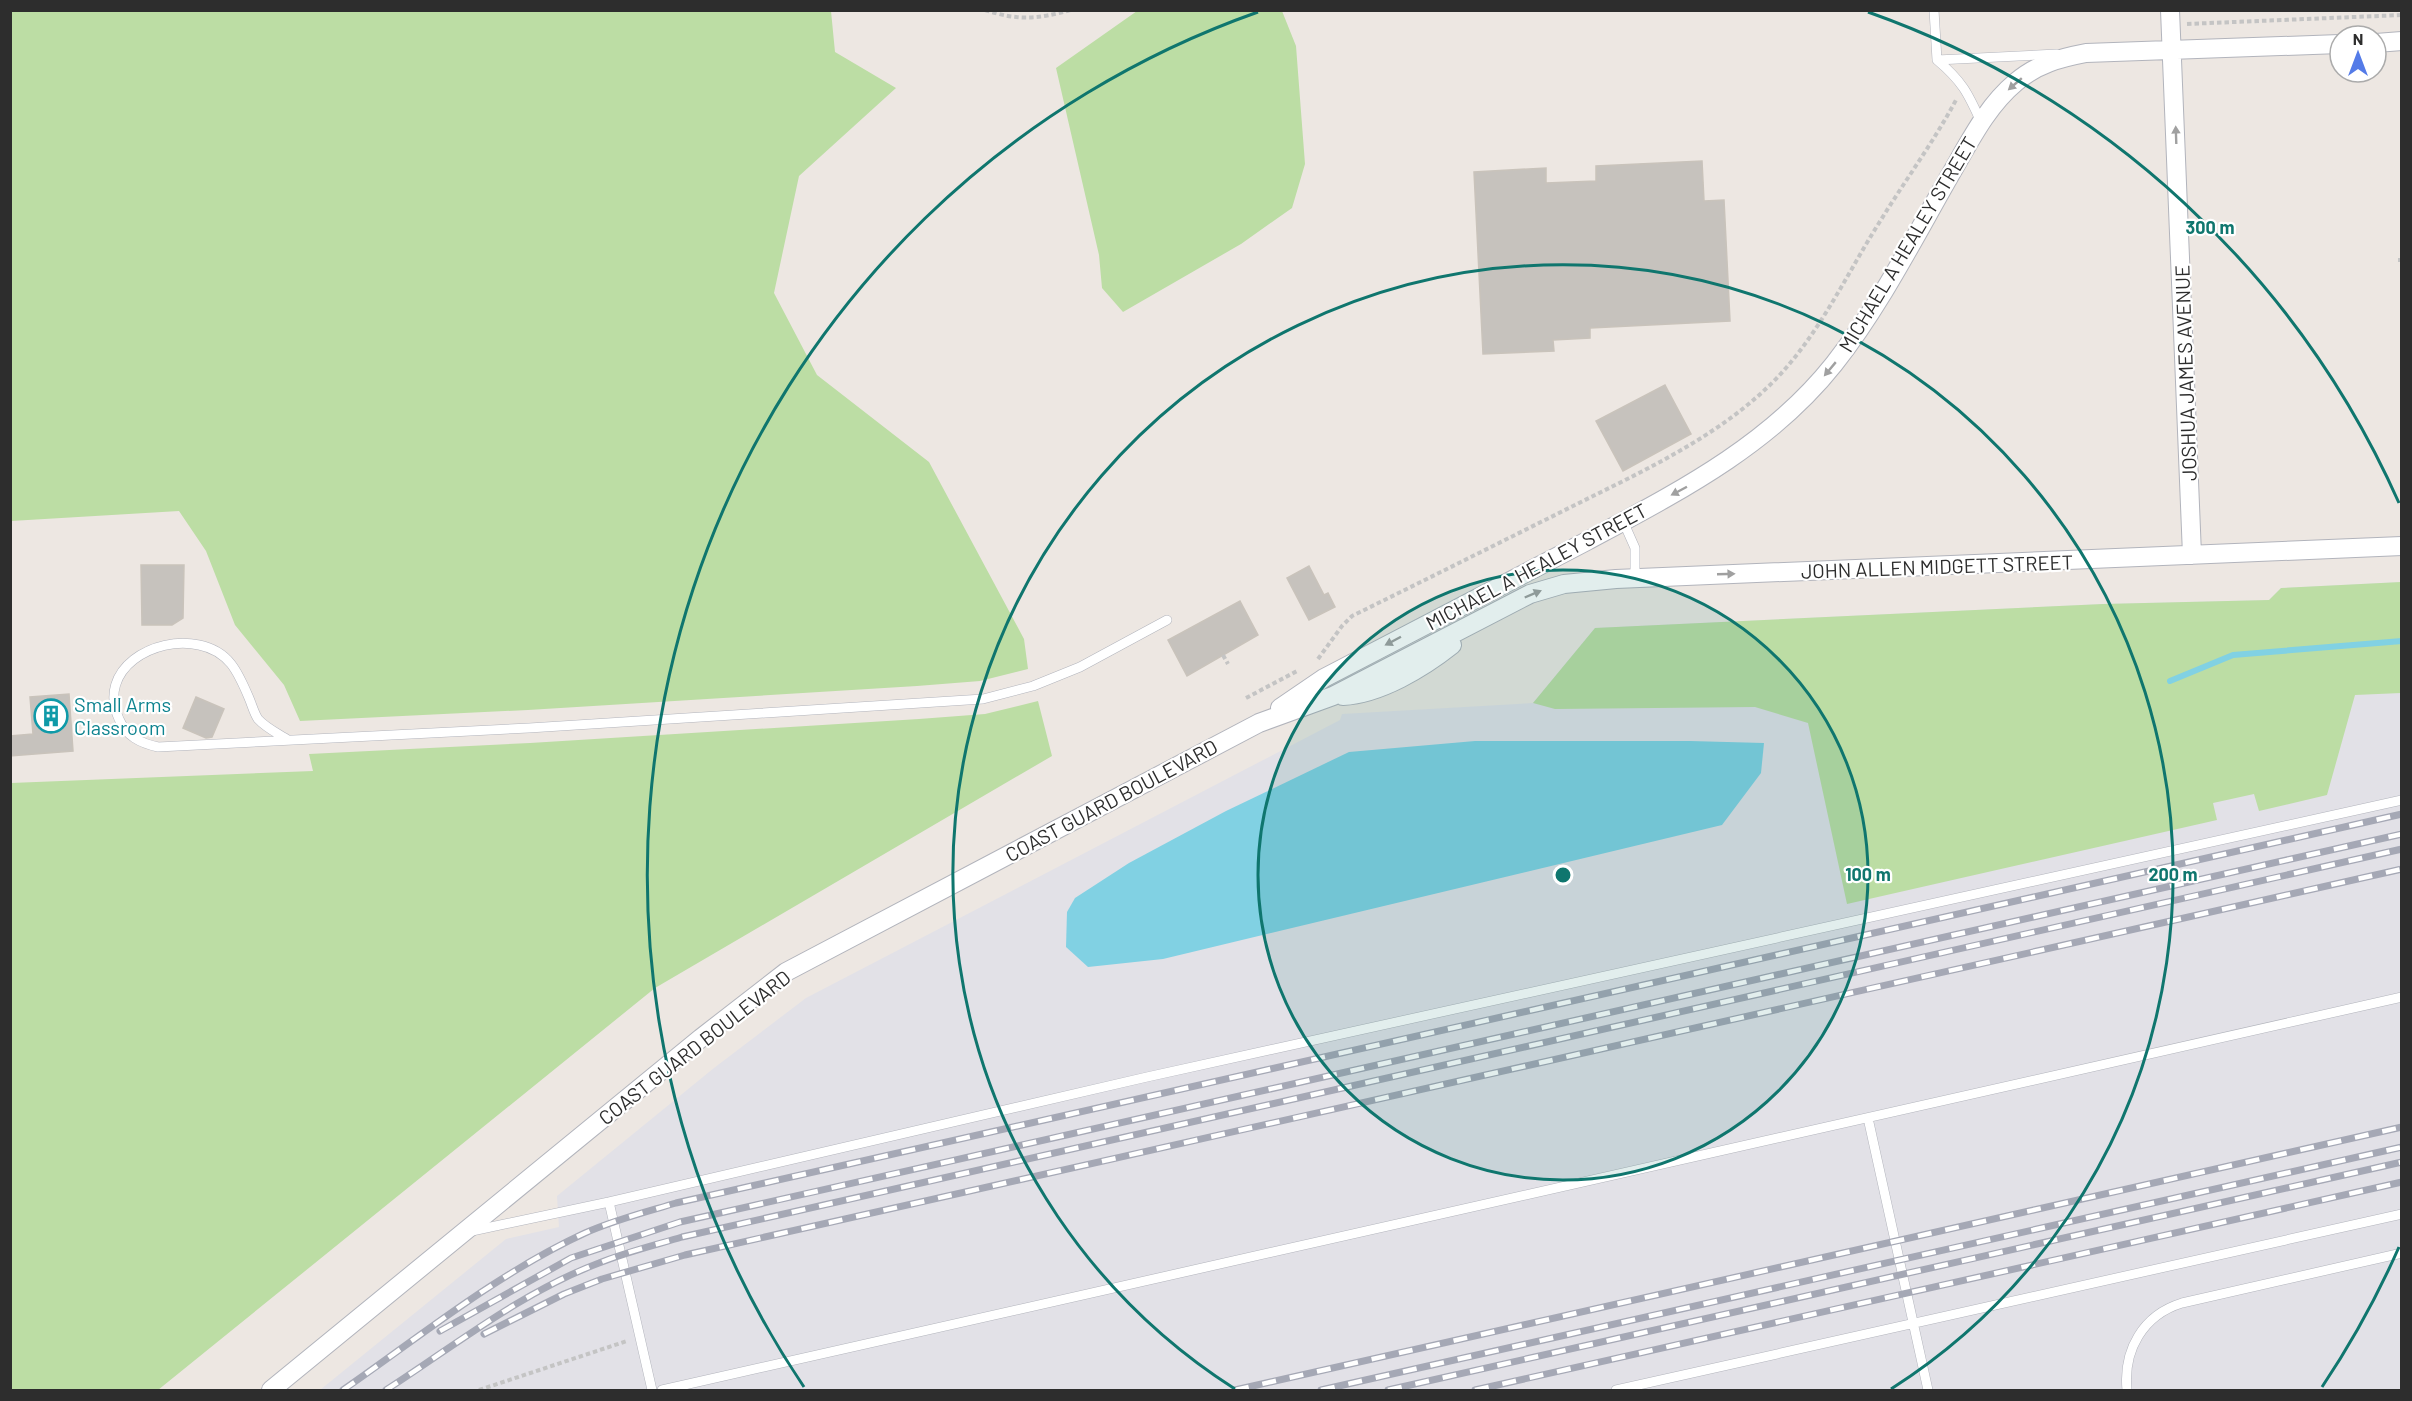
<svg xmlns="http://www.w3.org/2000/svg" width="2412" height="1401" viewBox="0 0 2412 1401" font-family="Barlow,sans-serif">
  <rect width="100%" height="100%" fill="#ede7e2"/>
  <!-- industrial -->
  <path fill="#e2e1e7" d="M2401 582V1390H320L506 1239 559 1227 557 1196 714 1068 806 998 1340 720 1342 714 1533 703 1595 628 2103 604 2269 600 2281 588Z"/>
  <!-- green -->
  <path fill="#bcdda4" d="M11 10 831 11 835 52 896 88 799 176 774 293 817 375 929 462 1024 639 1028 669 980 681 917 686 528 710 300 721 284 685 235 625 206 551 179 511 11 521Z
    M1137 11H1282L1296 46 1305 164 1292 208 1241 244 1123 312 1102 288 1099 255 1056 68Z
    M2401 582V693L2355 695 2327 795 2259 811 2254 794 2213 803 2217 820 1847 904 1808 723 1755 707 1555 709 1533 703 1595 628 2103 604 2269 600 2281 588Z
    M1038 701 1052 756 655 988 158 1390H11V783L313 771 309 754 530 743 919 719 985 714Z"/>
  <!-- water -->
  <path fill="#81d1e3" d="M1475 741H1690L1764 743 1761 773 1722 825 1163 959 1088 967 1066 947 1067 912 1075 898 1129 863 1226 811 1349 752Z"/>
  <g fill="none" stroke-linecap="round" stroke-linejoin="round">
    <!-- stream -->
    <path stroke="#81d1e3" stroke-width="6" d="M2170 681 2233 655 2402 641"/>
  </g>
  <!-- building -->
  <path fill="#c6c2bd" stroke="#c9c3bb" stroke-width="1.5" d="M1702 161 1704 201 1724 200 1730 321 1590 328V338L1553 340 1554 351 1483 354 1474 172 1546 168V183L1596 181V166Z
    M1665 385 1691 434 1623 471 1596 421Z
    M141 565H184L183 618 172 625H142Z
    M1309 566 1324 595 1328 593 1335 607 1309 620 1287 578Z
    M1240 601 1258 635 1187 676 1168 640Z
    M69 694 73 751 10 756V736L33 734 30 697Z
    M196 697 224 709 212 737 206 738 183 728Z"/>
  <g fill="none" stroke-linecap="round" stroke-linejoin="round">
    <!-- service casing -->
    <g stroke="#b2b4bc" stroke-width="10">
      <path id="service" d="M1934 10 1937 60C1962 81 1968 93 1981 122
        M1937 60 2057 54
        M1623 521 1635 548V578
        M288 740C279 734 266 728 258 719 254 713 252 705 249 698 238 672 229 651 199 645 155 635 96 669 119 719 126 736 140 743 158 747L529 728 983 699 1033 686 1080 667 1167 620
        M1868 1118 1928 1390
        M609 1202 652 1390
        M472 1231 609 1202 1147 1077 2402 800
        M662 1390 2402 997
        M1616 1390 2402 1214
        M2127 1390C2123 1350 2143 1315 2182 1303L2402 1253"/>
    </g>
    <!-- minor casing -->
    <g stroke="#b2b4bc" stroke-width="20">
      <path id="minor" d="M2170 10 2192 555
        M2376 43 2402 41
        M1343 696C1380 694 1423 668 1452 645
        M1280 708 1324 678C1412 632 1500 587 1587 541 1678 492 1769 446 1834 364 1879 307 1913 240 1949 177 1969 143 1986 107 2016 82 2037 64 2060 58 2086 53L2340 44
        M271 1390 701 1038 786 972 1259 723 1333 696 1530 594 1564 584 1616 579 2402 546"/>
    </g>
    <!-- path -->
    <path stroke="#c4c4c4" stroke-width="4" stroke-dasharray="4.5 3" stroke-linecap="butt" d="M985 10C1019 21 1037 19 1071 10
      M2187 24 2402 15
      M2398 260H2402
      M1223 655 1228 664
      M1318 659 1342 626 1352 616C1427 579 1501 542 1575 505 1645 470 1718 437 1774 381 1819 335 1845 277 1879 223 1904 182 1933 143 1956 100
      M1246 698 1299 670
      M479 1390 627 1341"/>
    <!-- service -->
    <use href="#service" stroke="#fff" stroke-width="9"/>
    <!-- minor -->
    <use href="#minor" stroke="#fff" stroke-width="18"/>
    <!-- rail casing -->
    <g stroke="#a5a8b5" stroke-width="7">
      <path id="rail" d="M440 1331 571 1258 680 1222 2402 834
        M484 1334 564 1294 602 1279 685 1255 2402 869
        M343 1390C421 1336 498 1273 585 1233 614 1220 646 1212 676 1203L2402 814
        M386 1390C454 1346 522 1292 599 1263 626 1252 655 1245 682 1237L2402 849
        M1235 1390 2402 1127
        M1321 1390 2402 1147
        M1388 1390 2402 1162
        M1475 1390 2402 1182"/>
    </g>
    <!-- rail -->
    <use href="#rail" stroke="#fff" stroke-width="4.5" stroke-dasharray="14" stroke-linecap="butt"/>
  </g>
  <!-- one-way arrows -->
  <defs><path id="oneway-solid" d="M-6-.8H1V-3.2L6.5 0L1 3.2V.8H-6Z" transform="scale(1.5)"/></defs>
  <g fill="#a0a0a0">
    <use href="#oneway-solid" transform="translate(2015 84) rotate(139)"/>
    <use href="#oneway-solid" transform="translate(2176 135) rotate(-92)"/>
    <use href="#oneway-solid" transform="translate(1830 369) rotate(130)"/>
    <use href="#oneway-solid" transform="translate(1679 491) rotate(152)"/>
    <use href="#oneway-solid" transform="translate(1726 574) rotate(-2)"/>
    <use href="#oneway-solid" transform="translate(1533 594) rotate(-23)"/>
    <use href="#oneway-solid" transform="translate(1393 641) rotate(152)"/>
  </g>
  <!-- distance rings -->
  <circle cx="1563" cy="875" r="305" fill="#0f766e" fill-opacity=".12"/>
  <g fill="none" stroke="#0f766e" stroke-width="3">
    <circle cx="1563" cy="875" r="305"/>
    <path d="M1235 1389A610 610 0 1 1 1891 1389"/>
    <path d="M2399 1247A915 915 0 0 1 2322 1387M804 1387A915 915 0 0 1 1258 12M1868 12A915 915 0 0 1 2399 503"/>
  </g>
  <!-- icons -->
  <defs>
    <g id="building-ring" transform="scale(1.725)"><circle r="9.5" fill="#fff" stroke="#0f9aa8" stroke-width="1.5"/><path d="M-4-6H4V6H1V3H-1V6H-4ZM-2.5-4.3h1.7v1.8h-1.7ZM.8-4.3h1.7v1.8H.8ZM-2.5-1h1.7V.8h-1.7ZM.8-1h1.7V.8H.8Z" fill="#0f9aa8"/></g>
  </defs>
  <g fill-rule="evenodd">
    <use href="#building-ring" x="51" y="716"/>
  </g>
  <g text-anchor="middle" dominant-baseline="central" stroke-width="4.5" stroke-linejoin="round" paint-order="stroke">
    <!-- street labels -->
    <g font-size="20" fill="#2d2d2d" stroke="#fff">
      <text transform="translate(1907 244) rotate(-59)">MICHAEL A HEALEY STREET</text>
      <text transform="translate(2185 373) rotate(-92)">JOSHUA JAMES AVENUE</text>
      <text transform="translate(1536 566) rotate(-28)">MICHAEL A HEALEY STREET</text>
      <text transform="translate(1937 566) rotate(-2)">JOHN ALLEN MIDGETT STREET</text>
      <text transform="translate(1111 800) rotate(-28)">COAST GUARD BOULEVARD</text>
      <text transform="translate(694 1047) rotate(-38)">COAST GUARD BOULEVARD</text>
    </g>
    <!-- culture labels -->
    <g font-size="20" fill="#0d838f" stroke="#fff" text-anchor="start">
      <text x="74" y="704">Small Arms<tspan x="74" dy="23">Classroom</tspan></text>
    </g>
  </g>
  <circle cx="1563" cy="875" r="9" fill="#0f766e" stroke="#fff" stroke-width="3"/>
  <g font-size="18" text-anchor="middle" font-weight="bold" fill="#0f766e" stroke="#fff" stroke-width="4.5" stroke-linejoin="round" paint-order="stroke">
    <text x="2210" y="234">300 m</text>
    <text x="1868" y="881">100 m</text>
    <text x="2173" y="881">200 m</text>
  </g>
  <!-- border -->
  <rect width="2412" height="1401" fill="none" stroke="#2d2d2d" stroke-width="24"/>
  <!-- north arrow -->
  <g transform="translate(2358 54)"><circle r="28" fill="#ffffff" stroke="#ababab" stroke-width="1.5"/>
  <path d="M0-4.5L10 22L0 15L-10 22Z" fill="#547be8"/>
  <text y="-9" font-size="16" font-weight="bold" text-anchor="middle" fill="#2d2d2d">N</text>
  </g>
</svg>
